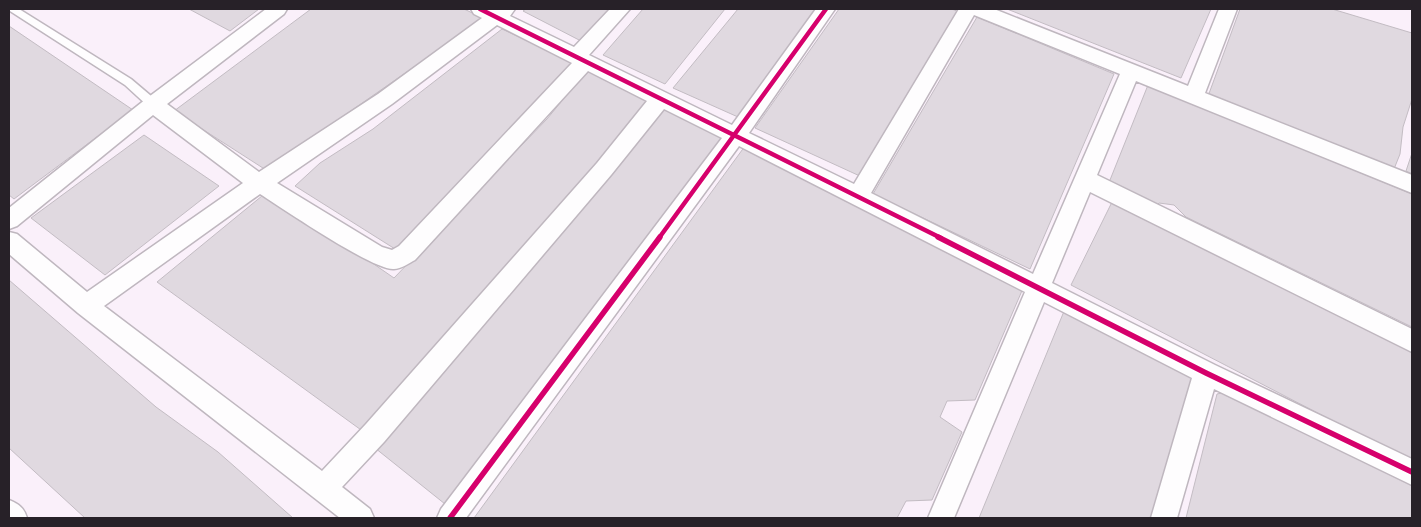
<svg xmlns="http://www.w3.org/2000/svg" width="1421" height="527" viewBox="0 0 1421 527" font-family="Georgia,serif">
  <rect width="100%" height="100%" fill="#faf0fa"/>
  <!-- building -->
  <path fill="#e0d9e0" stroke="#c3bcc3" d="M189 9H259L230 31Z
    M311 9H464L487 20 424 60 266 170 174 111Z
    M526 9H612L581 41 523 11Z
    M643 9H725L665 84 603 55Z
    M738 9H817L738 117 673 88Z
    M839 9H952L959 12 862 177 755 128Z
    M1007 9H1211L1181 78Z
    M1240 9H1332L1412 33V99L1403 127 1400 154 1392 174 1207 99Z
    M977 17 1114 74 1030 269 873 194Z
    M9 26 133 110 14 199 9 195Z
    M502 29 578 64 403 254 295 186 320 163 373 129Z
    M588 69 650 100 368 435 157 282 268 191 394 278 547 119Z
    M1148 85 1412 194V327L1186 217 1174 205 1159 203 1155 207 1108 185Z
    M662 104 725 136 450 508 375 448 449 366Z
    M144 135 219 186 105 275 31 218Z
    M745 146 1024 286 975 400 947 401 940 417 962 432 932 500 906 501 897 518H474Z
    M1412 153V174L1406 171Z
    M1113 200 1412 346V462L1071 285Z
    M9 280 156 407 218 452 293 518H85L9 448Z
    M1067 304 1194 371 1156 518H979Z
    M1235 390 1412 482V518H1186L1217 394Z"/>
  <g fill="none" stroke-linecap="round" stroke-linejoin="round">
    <!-- lane casing -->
    <g stroke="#bfb7bf" stroke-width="3">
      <path id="lane" d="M9 9H19L131 79 157 101 158 104 157 107H149L125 85 10 11Z"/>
    </g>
    <!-- street casing -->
    <g stroke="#bfb7bf" stroke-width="3">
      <path id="street" d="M266 9H287L284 14 167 104 259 172 378 94 482 18 474 14 471 9H515L510 16 574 47 610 9H630L589 55 732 125 816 9H835L749 133 854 184 959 9H994L1188 86 1219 9H1237L1205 93 1412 175V193L1136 81 1097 175 1412 329V352L1090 192 1052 283 1215 365 1412 459V485L1214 389 1177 518H1151L1192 378 1044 302 954 518H928L1025 292 739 146 466 518H437L441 509 722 138 664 109 611 175 384 442 342 487 370 509 374 518H340L78 313 9 254V232L17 234 87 292 243 183 153 115 17 226 9 229V208L146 99ZM974 15 1120 74 1033 274 871 193ZM497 25 572 63 399 246 392 250 382 247 277 183 392 104ZM588 71 647 101 597 163 366 424 322 471 104 306 260 194C282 208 374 271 394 269 401 269 409 263 415 260Z
        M9 500C19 504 24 508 27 518H9Z"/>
    </g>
    <!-- lane -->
    <use href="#lane" fill="#fefdfe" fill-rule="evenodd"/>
    <!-- street -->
    <use href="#street" fill="#fefdfe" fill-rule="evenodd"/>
    <!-- cycleway-far1 casing -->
    <g stroke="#fff" stroke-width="7">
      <path id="cycleway-far1" d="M480 9 941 238
        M659 238 826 9"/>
    </g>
    <!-- cycleway casing -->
    <g stroke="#fff" stroke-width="9">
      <path id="cycleway" d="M938 237 1206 373 1412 472
        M450 518 660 237"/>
    </g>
    <!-- cycleway-far1 -->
    <use href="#cycleway-far1" stroke="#d6006c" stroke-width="4.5"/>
    <!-- cycleway -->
    <use href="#cycleway" stroke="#d6006c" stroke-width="5.5"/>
  </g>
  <!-- border -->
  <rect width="1421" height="527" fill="none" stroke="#272128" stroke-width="20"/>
</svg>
